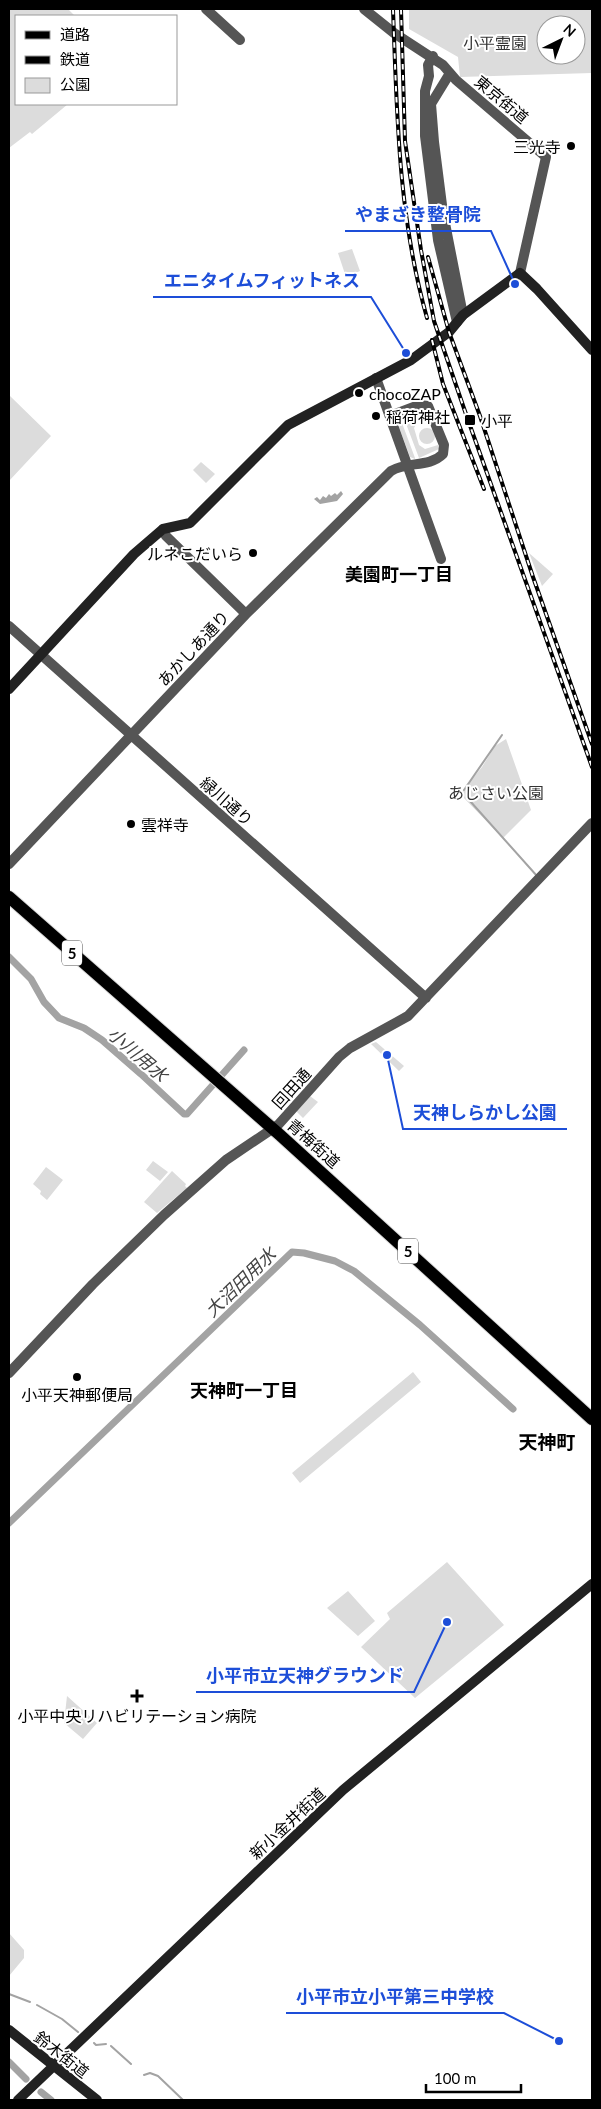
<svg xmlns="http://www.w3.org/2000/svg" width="601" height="2109" viewBox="0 0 601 2109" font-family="Lato,'Noto Sans JP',sans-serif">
  <rect width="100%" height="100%" fill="#fff"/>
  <!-- green -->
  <path fill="#dcdcdc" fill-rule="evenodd" d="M9 9H68L75 16H16V104H68L32 134 30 132 9 148Z
    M409 9H592V73L460 77 458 57 409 29ZM546 25H576V55H546Z
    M352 249 360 271 346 277 338 253Z
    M9 395 51 436 9 481Z
    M423 414 426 415 428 418 418 421 414 428 419 445 425 449 438 445 439 449 419 458 405 421Z
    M402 423 415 458V459L410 457 399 427Z
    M419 436a8 8 0 1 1 16 0a8 8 0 1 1-16 0Z
    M201 462 215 474 206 483 193 470Z
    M529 553 553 574 542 586Z
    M506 739 531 810 503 838 460 794 482 767 495 746Z
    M376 1042 404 1066 399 1071 371 1044Z
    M310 1096 318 1102 303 1118 296 1111Z
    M153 1161 168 1172 160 1181 146 1170Z
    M46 1167 63 1180 47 1200 40 1194 41 1191 33 1184Z
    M172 1171 186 1184 185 1186 187 1188 157 1213 144 1202Z
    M413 1372 421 1382 300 1483 292 1473Z
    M447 1562 504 1625 415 1698 361 1647 390 1619 387 1613Z
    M348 1591 375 1621 358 1636 327 1608Z
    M67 1696 97 1723 83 1739 64 1723Z
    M9 1933 24 1950V1958L9 1976Z"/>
  <!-- water -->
  <path fill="#a3a3a3" d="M341 491 343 494 337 501 320 504 314 499 317 497 320 500 323 496 326 498 329 494 331 496 335 493 337 495Z"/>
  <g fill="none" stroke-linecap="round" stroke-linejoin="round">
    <!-- stream -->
    <path stroke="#a3a3a3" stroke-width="2" d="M464 790 502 735
      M470 801 537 876
      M9 1994 30 2002
      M37 2005 62 2019 78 2032
      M94 2043 96 2045 106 2044
      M111 2046 131 2064
      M144 2075 150 2073 158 2076 183 2100"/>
    <!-- canal -->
    <path stroke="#a3a3a3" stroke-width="7" d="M9 957 31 979 44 1002 59 1018 84 1028 102 1040 141 1074 184 1114H187L244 1050
      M9 1523 292 1252 304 1253 335 1261 354 1271 420 1325 513 1409
      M9 2062 26 2079
      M41 2092 51 2100"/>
    <!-- primary casing -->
    <g stroke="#dbdbdb" stroke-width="14">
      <path id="primary" d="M9 897 280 1135 592 1419"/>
    </g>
    <!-- tertiary -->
    <path stroke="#555" stroke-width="10" d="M206 9 240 40
      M364 9 394 33 443 65 456 80 546 157 520 273
      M433 56 428 65 429 76 425 91V136L438 240 457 322
      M450 73 431 104 434 142 443 213 463 315
      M376 378 441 559
      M163 529 166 536 246 614
      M9 626 426 998
      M9 864 246 614 391 471C407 461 429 468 443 454L444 445 428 406 419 405 390 416
      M9 1373 93 1284 164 1215 226 1160 278 1125 339 1057 350 1048 408 1016 592 823"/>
    <!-- secondary -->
    <path stroke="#222" stroke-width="10" d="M9 689 134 554 163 529 190 523 288 425 411 360 449 332 463 315 520 273 537 289 592 350
      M9 2030 97 2100
      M18 2100 343 1790 592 1584"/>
    <!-- primary -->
    <use href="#primary" stroke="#000" stroke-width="12"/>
    <!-- rail casing -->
    <g stroke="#000" stroke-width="4">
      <path id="rail" d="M393 9C397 115 398 215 427 318
        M401 9 405 141 421 250 434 321 468 420 592 767
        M428 257 449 332 480 416 533 577 592 744
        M432 340 443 384 484 489"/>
    </g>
    <!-- rail -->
    <use href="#rail" stroke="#fff" stroke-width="2" stroke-dasharray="5.5" stroke-linecap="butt"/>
  </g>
  <!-- markers -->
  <g fill="#000" stroke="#fff" stroke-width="2">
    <circle cx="571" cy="146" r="5"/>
    <circle cx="359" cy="393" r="5"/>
    <circle cx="376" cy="416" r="5"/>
    <rect x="464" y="414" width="12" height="12" rx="2.5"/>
    <circle cx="253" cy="553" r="5"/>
    <circle cx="131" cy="824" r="5"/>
    <circle cx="77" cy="1377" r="5"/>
    <path d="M134.5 1688.5h5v5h5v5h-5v5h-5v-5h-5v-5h5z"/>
  </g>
  <g text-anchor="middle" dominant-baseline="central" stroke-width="4" stroke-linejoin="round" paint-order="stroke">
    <!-- shield labels -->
    <g fill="#fff" stroke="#4c4c4c" stroke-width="1">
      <rect x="62" y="940.5" width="20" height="25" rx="4"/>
      <rect x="398" y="1238.5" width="20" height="25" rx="4"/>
    </g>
    <g font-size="15" font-weight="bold" fill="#000">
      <text x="72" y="953">5</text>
      <text x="408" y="1251">5</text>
    </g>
    <!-- park labels -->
    <g font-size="16" fill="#333" stroke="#fff">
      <text x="495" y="42">小平霊園</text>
      <text x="496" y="792">あじさい公園</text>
    </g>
    <!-- street labels -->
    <g font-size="16" fill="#000" stroke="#fff">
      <text transform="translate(502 99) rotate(40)">東京街道</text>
      <text transform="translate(193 648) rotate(-47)">あかしあ通り</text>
      <text transform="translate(227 801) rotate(42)">緑川通り</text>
      <text transform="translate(291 1088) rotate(-48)">回田通</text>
      <text transform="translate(314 1143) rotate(42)">青梅街道</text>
      <text transform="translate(287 1823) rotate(-43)">新小金井街道</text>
      <text transform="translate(62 2054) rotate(38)">鈴木街道</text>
    </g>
    <!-- poi labels -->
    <g font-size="16" fill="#000" stroke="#fff" text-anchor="start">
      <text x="561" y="146" text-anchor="end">三光寺</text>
      <text x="369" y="393">chocoZAP</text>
      <text x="386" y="416">稲荷神社</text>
      <text x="481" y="420">小平</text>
      <text x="243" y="553" text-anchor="end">ルネこだいら</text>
      <text x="141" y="824">雲祥寺</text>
      <text x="77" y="1394" text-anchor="middle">小平天神郵便局</text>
      <text x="137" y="1715" text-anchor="middle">小平中央リハビリテーション病院</text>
    </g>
    <!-- neighbourhood labels -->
    <g font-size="18" font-weight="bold" fill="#000" stroke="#fff">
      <text x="399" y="574">美園町一丁目</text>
      <text x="244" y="1390">天神町一丁目</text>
    </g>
    <!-- water labels -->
    <g font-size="18" font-style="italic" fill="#444" stroke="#fff">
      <text transform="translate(138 1054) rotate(41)">小川用水</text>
      <text transform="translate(240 1282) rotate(-44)">大沼田用水</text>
    </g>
    <!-- quarter labels -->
    <g font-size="19" font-weight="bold" fill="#000" stroke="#fff">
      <text x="547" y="1441">天神町</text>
    </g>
  </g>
  <!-- callouts -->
  <path fill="none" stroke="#1d4ed8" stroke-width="2" d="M515 284L491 231H345M406 353L371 297H153M387 1055L403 1129H567M447 1622L414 1692H196M559 2041L504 2013H286"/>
  <g fill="#1d4ed8" stroke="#fff" stroke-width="2">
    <circle cx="515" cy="284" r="5"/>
    <circle cx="406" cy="353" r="5"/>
    <circle cx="387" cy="1055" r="5"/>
    <circle cx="447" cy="1622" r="5"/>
    <circle cx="559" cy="2041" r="5"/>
  </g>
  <g font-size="18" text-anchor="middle" font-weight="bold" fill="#1d4ed8" stroke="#fff" stroke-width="4" stroke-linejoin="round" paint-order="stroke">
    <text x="418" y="221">やまざき整骨院</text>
    <text x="262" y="287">エニタイムフィットネス</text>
    <text x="485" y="1119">天神しらかし公園</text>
    <text x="305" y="1682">小平市立天神グラウンド</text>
    <text x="395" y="2003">小平市立小平第三中学校</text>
  </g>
  <!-- border -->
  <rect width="601" height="2109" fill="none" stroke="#000000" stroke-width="20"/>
  <!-- legend -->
  <rect x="15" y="15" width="162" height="90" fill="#ffffff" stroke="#999999"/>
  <rect x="25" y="31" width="25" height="8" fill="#000000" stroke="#999999"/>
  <text x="60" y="40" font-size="15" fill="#000000">道路</text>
  <rect x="25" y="56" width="25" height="8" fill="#000000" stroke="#999999"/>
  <text x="60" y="65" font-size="15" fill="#000000">鉄道</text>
  <rect x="25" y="78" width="25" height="15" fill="#dcdcdc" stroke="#999999"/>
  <text x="60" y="90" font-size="15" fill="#000000">公園</text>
  <!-- north arrow -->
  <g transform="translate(561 40) rotate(42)"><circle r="24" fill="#ffffff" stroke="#999999"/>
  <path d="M0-4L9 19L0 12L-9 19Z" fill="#000000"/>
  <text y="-8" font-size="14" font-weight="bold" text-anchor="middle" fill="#000000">N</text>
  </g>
  <!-- scale -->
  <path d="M426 2084v8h95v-8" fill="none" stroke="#000000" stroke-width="2.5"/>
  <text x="434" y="2084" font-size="15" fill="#000000" stroke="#ffffff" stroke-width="4" paint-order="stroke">100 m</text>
</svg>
